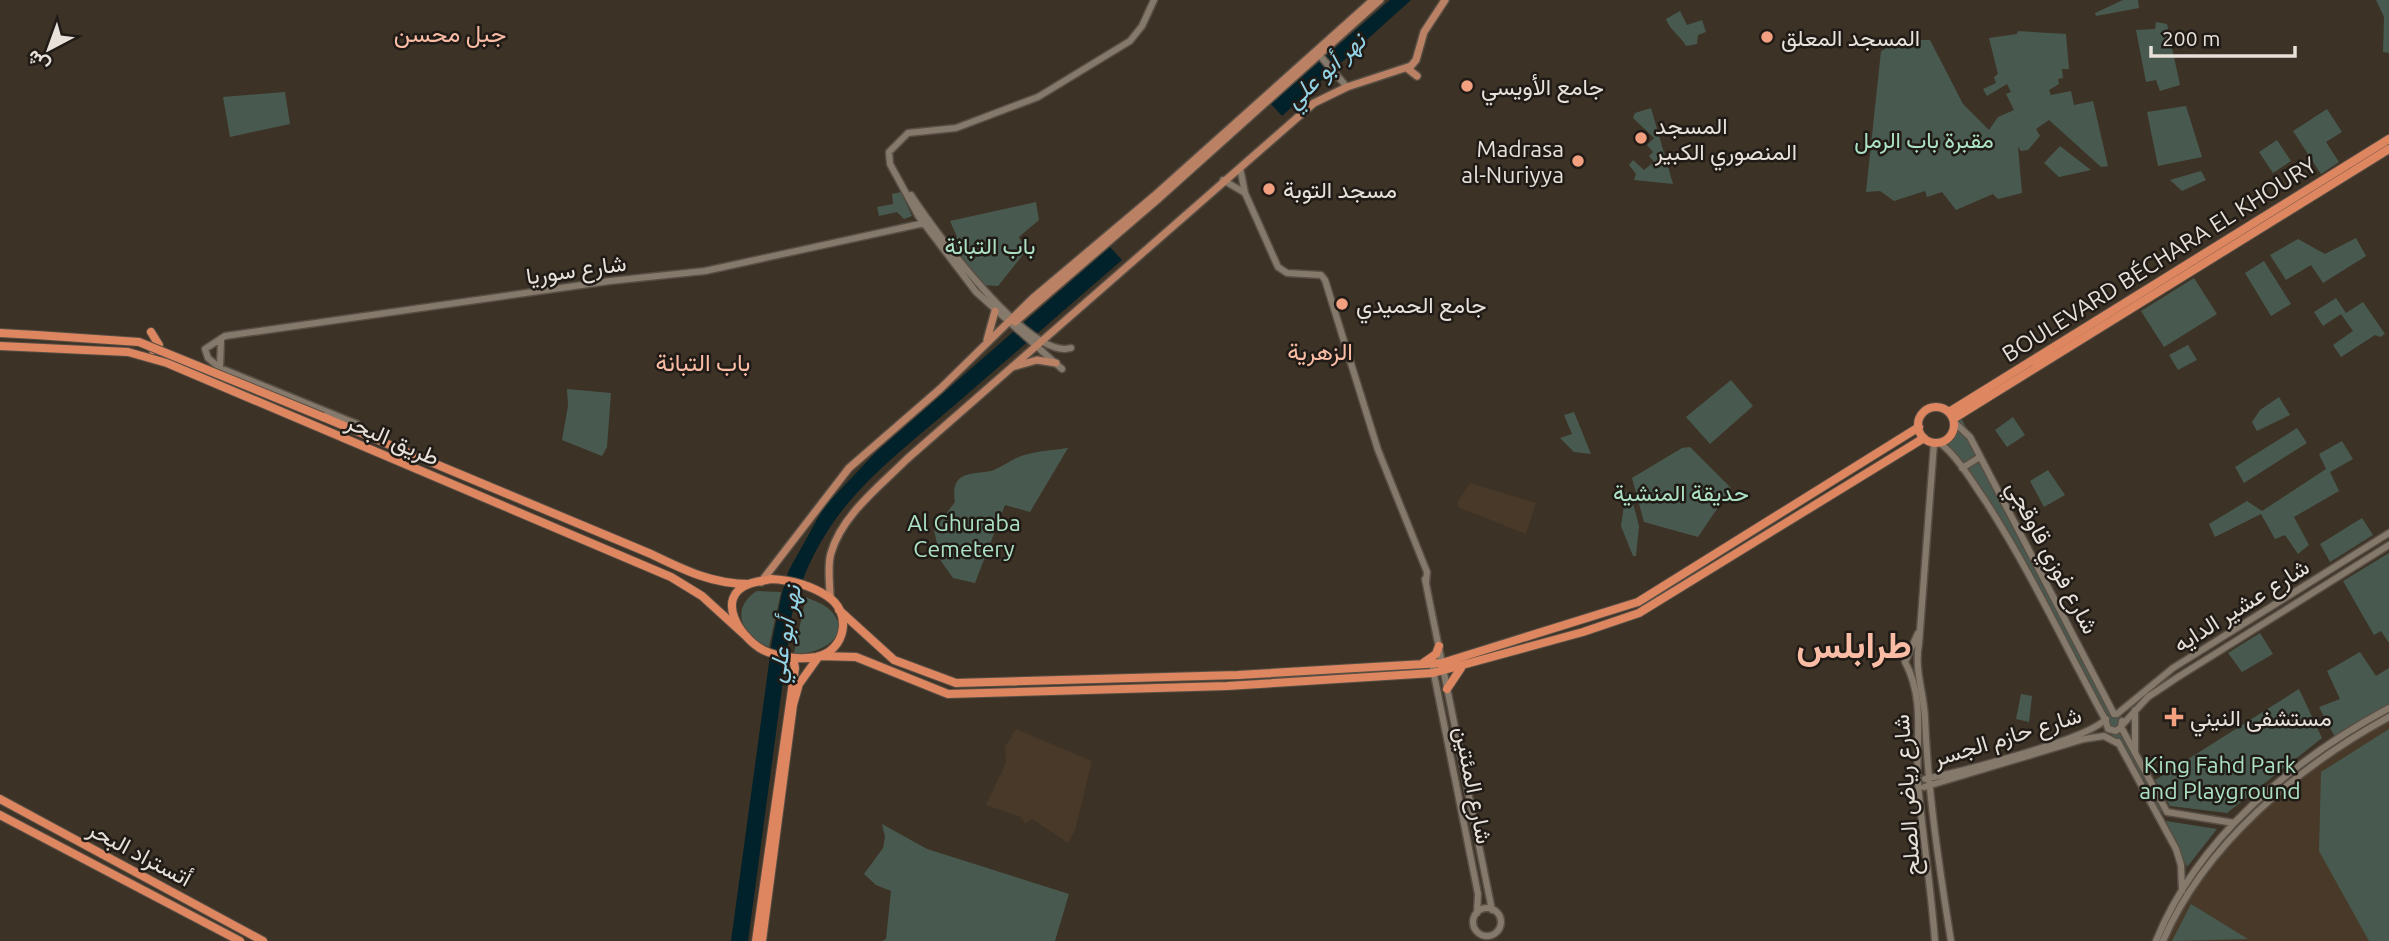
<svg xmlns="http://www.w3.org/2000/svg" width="2389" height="941" viewBox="0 0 2389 941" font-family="Ubuntu,Vazirmatn,sans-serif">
  <rect width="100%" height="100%" fill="#3d3226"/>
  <!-- built -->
  <path fill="#483928" d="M1470 483 1536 503 1526 534 1458 507V501Z
    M2389 715V941H2164L2205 859 2260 797 2337 741Z
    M1016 729 1092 761 1075 830 1068 843 1032 819 1025 824 1021 817 986 805 1006 763 1005 747Z"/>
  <!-- green -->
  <path fill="#485a4f" d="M2123 0H2138L2139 8 2096 16 2095 13Z
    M2376 0H2389V53L2383 52 2384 17Z
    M1680 11 1687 25 1702 20 1706 32 1698 35 1697 44 1686 46C1680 35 1671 32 1666 19Z
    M2156 22 2167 24 2180 85 2160 91 2156 80 2146 82 2136 30 2155 29Z
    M2018 31 2066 34 2069 69H2062L2063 78 2058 79 2059 84 2049 90 2051 95 2071 91 2074 105 2093 101 2108 166 2101 167 2049 120 2036 129 2040 136 2028 150 2021 151 2018 147 2022 193 1998 199 1993 194 1956 210 1942 192 1927 197 1925 191 1894 201 1880 191 1866 192 1881 51 1902 40H1930L1963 104 1989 130 1998 117 2014 110 2006 94 2011 92 2007 84 1987 96 1983 89 1996 83 1994 77 1998 74 1989 38 2017 34Z
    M285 92 290 124 230 137 223 97Z
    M2186 106 2202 157 2158 166 2147 112Z
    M1651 108 1673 184 1634 180 1636 174 1629 165 1633 160 1644 170 1654 162 1649 156 1653 152 1647 145 1654 138 1633 118 1635 113Z
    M2327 109 2342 132 2326 142 2339 162 2321 174 2293 131Z
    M2277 140 2291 161 2273 173 2259 152Z
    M2060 146 2091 170 2059 177 2044 163Z
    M2201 171 2206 180 2182 191 2170 180Z
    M901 192 912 216 904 219 897 212 879 216 877 207 893 204 892 194Z
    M1036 202 1039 220 1019 237 1026 251 998 286 983 285 950 241 957 237 950 221Z
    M2356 238 2366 256 2323 283 2311 265 2286 280 2270 255 2298 239 2325 254Z
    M2264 261 2291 304 2271 316 2245 273Z
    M2194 278 2217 314 2164 347 2141 311Z
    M2336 298 2346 313 2363 302 2385 334 2380 337 2375 335 2341 357 2333 345 2353 331 2341 314 2323 326 2314 312Z
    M2188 345 2197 360 2178 370 2169 355Z
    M1731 380 1753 406 1710 444 1686 417Z
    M567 389 611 393 607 447 602 456 562 440 568 406Z
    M2279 397 2290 415 2257 431 2252 422 2260 410Z
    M1574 412 1591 454 1574 452 1560 438 1572 434 1564 415Z
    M1958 412 2148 777 2164 802 2157 821 1989 501 1944 443Z
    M2013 417 2025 435 2007 447 1995 430Z
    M2297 428 2307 443 2244 483 2235 467Z
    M2342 441 2353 459 2330 472 2339 491 2294 517 2309 545 2298 554 2285 535 2275 539 2261 514 2215 537 2209 524 2247 501 2262 511 2326 469 2319 454Z
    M1690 447 1731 488 1698 537 1644 522 1632 478 1682 448Z
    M1068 448 1030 512 1005 505 975 583 953 578 941 561 934 530 955 502C949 467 977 476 994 470 1004 466 1014 458 1024 455 1038 451 1054 450 1068 448Z
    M2048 470 2065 495 2044 507 2030 481Z
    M1626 492H1630L1639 526 1636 556H1633L1621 526Z
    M2362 518 2373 535 2330 562 2320 544Z
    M2389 553V643L2381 631 2374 635 2343 581Z
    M757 591 781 592 769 647C742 637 729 608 757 591Z
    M806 597C814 601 825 604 831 611 855 636 817 656 794 653Z
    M2260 633 2273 654 2242 672 2228 653Z
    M2360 652 2376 676 2389 668V715L2337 741 2319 707 2340 699 2327 671Z
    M2299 689 2322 738 2227 813 2170 806 2155 780Z
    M2021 694 2032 696 2029 722 2016 719Z
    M2389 729V941H2369L2319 851 2321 772Z
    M2166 821 2217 829 2187 867Z
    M882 824 927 849 1069 894 1055 941H882L886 939 891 891 876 885 864 874 883 848 885 837Z
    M2191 904 2248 939 2172 941Z"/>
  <!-- water -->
  <path fill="#01222a" d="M1390 0H1411L1282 116 1271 104Z
    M1110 247 1122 260C1069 306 1017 351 964 397 886 465 820 506 792 614L748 941H731L772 641 782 593 789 570 824 507 876 452Z"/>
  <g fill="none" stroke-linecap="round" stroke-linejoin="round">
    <!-- secondary casing -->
    <g stroke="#574e44" stroke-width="9">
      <path id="secondary" d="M1316 51 1347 87
        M1240 168 1245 193 1278 267 1287 273 1321 275 1325 280 1378 450 1427 572 1426 583
        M1223 180 1245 193
        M911 195C933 229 1029 361 1071 348
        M220 368 221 340
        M1062 369 976 292 919 217 890 164 889 152 908 133 956 128 1038 97 1130 41 1142 26 1154 0
        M1954 422 1970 437 2114 714
        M360 432 357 424 220 368 208 358 205 349 225 336 610 281 705 271 929 222
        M1934 443 1919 644C1914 669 1924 693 1925 718 1928 793 1939 866 1951 941
        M1940 443C1959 458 1972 482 1986 502 2031 572 2066 648 2106 721
        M1962 468 1980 457
        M1425 579 1492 910
        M1918 633 1905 662C1926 700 1915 744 1918 784 1923 837 1931 889 1935 941
        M1432 664 1478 894 1477 913
        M2117 714 2173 668 2389 533
        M2106 722 2108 729 2116 731 2121 727 2122 721
        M2123 724 2148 697 2178 677 2389 545
        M2121 727 2167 812 2234 823
        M2118 742 2176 849 2181 865 2182 891
        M2135 751V710
        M1925 779C1959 772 2087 740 2106 719
        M1924 787 2084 739 2104 736 2119 744
        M1473 922a14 14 0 1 1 28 0a14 14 0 1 1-28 0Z
        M2156 941C2198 837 2293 760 2389 708
        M2163 941C2204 845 2299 766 2389 717"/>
    </g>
    <!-- primary casing -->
    <g stroke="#574e44" stroke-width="10">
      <path id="primary" d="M1408 69 1417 76
        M1015 322 1157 200 1380 0
        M987 340 995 311
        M1012 367 1037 360 1056 363
        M761 582 849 468 940 389 1033 298 1154 196 1373 0
        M830 597C830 583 827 566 831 553 842 515 880 486 907 459L1314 103 1347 87 1411 66 1416 60 1424 32 1445 0"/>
    </g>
    <!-- highway casing -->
    <g stroke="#574e44" stroke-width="10">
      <path id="highway" d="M151 332 159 345 157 350H153
        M0 333 36 335
        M0 346 128 352 167 363 671 577 702 596 747 637
        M1918 425a18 18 0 1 1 36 0a18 18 0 1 1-36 0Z
        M1949 412 2389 139
        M323 417 651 554C684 570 712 584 749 584
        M1953 419 2389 149
        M771 579C790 580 810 585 827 596 853 612 846 651 816 657 799 660 778 657 763 650 740 638 714 597 749 584 756 581 764 581 771 579Z
        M839 610 894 660 956 683 1238 675 1442 663 1638 602 1919 427
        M1423 663 1436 654 1439 646
        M1447 689 1461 668
        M0 799 263 941
        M0 815 240 941
        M756 941 795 668 793 658
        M762 941 793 705 799 684 819 656 856 657 948 694 1227 686 1433 673 1583 632 1639 613 1924 438"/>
    </g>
    <!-- secondary -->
    <use href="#secondary" stroke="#85796b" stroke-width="6"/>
    <!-- primary -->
    <use href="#primary" stroke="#ba8164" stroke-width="7"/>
    <!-- highway -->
    <use href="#highway" stroke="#dd8660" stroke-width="8"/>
    <!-- highway-bridge casing -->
    <g stroke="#574e44" stroke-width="10" stroke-linecap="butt">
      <path id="highway-bridge" d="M36 335 139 342 323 417"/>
    </g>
    <!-- highway-bridge -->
    <use href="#highway-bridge" stroke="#dd8660" stroke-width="8"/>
  </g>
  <!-- markers -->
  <g fill="#f2a080" stroke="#201b16" stroke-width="2.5">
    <circle cx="1767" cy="37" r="7"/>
    <circle cx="1467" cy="86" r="7"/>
    <circle cx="1641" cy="138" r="7"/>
    <circle cx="1578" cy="161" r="7"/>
    <circle cx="1269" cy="189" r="7"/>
    <circle cx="1342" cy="304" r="7"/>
    <path d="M2170.5 706.5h7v7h7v7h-7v7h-7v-7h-7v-7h7z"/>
  </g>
  <g text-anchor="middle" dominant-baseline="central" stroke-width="5" stroke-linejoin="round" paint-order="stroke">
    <!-- poi labels -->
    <g font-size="23" fill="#e7e1d9" stroke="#201b16" text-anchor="start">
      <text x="1781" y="37">المسجد المعلق</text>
      <text x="1481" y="86">جامع الأويسي</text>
      <text x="1655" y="125">المسجد<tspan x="1655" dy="26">المنصوري الكبير</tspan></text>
      <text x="1564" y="148" text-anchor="end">Madrasa<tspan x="1564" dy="26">al-Nuriyya</tspan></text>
      <text x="1283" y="189">مسجد التوبة</text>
      <text x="1356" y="304">جامع الحميدي</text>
      <text x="2190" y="717">مستشفى النيني</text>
    </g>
    <!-- park labels -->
    <g font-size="23" fill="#ace2c3" stroke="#201b16">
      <text x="1924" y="139">مقبرة باب الرمل</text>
      <text x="990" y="245">باب التبانة</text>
      <text x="1681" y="492">حديقة المنشية</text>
      <text x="964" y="522">Al Ghuraba<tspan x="964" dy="26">Cemetery</tspan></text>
      <text x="2220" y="764">King Fahd Park<tspan x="2220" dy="26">and Playground</tspan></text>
    </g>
    <!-- street labels -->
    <g font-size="23" fill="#e7e1d9" stroke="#201b16">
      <text transform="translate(2159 259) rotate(-32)">BOULEVARD BÉCHARA EL KHOURY</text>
      <text transform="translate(576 269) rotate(-8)">شارع سوريا</text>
      <text transform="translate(393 439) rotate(23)">طريق البحر</text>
      <text transform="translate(2053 557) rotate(62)">شارع فوزي قاوقجي</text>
      <text transform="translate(2241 605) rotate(-32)">شارع عشير الدايه</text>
      <text transform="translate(2007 736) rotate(-17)">شارع حازم الجسر</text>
      <text transform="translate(1474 785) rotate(79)">شارع المئتين</text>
      <text transform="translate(1906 795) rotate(-94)">شارع رياض الصلح</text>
      <text transform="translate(140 853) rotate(28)">أتستراد البحر</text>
    </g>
    <!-- neighbourhood labels -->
    <g font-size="24" fill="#fabca4" stroke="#201b16">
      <text x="450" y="33">جبل محسن</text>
      <text x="1320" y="351">الزهرية</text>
      <text x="703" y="362">باب التبانة</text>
    </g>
    <!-- water labels -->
    <g font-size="24" font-style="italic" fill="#93d3e6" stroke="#201b16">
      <text transform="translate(1325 70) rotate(-42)">نهر أبو علي</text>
      <text transform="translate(784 634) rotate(-80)">نهر أبو علي</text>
    </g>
    <!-- town labels -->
    <g font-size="37" font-weight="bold" fill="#fabca4" stroke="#201b16">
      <text x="1854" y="644">طرابلس</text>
    </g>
  </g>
  <!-- north arrow -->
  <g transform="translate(49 49) rotate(221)" stroke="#201b16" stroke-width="5" paint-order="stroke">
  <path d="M0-5L12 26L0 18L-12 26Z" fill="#e7e1d9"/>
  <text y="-10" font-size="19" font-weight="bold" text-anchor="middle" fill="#e7e1d9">ش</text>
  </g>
  <!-- scale -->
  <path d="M2151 46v10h144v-10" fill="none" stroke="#e7e1d9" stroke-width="3.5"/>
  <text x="2162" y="46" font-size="21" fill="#e7e1d9" stroke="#201b16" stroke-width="5" paint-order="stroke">200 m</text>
</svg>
